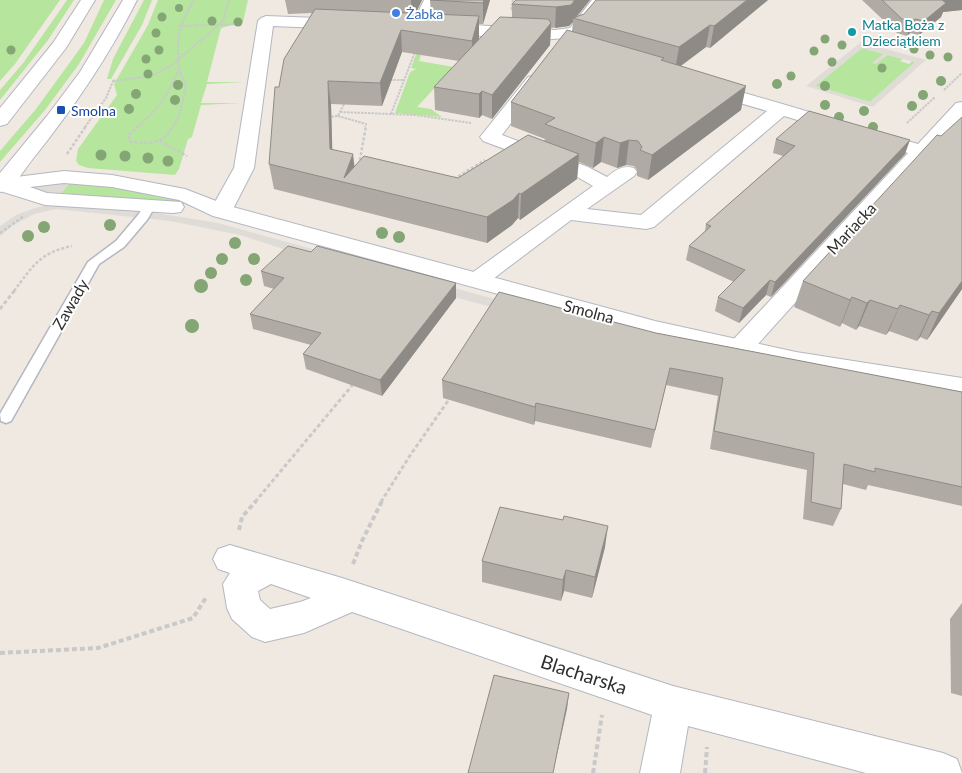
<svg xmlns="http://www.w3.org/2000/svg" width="962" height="773" viewBox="0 0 962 773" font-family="Lato,sans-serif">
  <rect width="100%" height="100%" fill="#efe9e1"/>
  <!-- green -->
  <path fill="#b6e59e" d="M0 0H60L15 64 0 81Z
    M67 0H74L48 40 0 100V90L24 62Z
    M104 0H116L79 64 45 110 0 162V151L36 109 84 43Z
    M144 0H152L142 25 111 79H107L113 59Z
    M158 0H248L243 22 221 28 207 82H245L207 84 201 103H241L201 105 192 137 188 139 179 169 175 175 88 168 79 165 76 161 78 149 117 95 114 84 148 25Z
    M422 38 436 39 421 55 419 61 454 67 417 107 431 109 442 117 395 113 410 72 416 69 411 68Z
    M862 48 903 59 900 61 909 64 912 61 915 62 870 102 815 86Z
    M70 183 132 190 185 202V204L61 193Z"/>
  <!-- plaza -->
  <path fill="#dfdcd8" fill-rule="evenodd" d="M861 42 926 60 873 107 806 86ZM862 48 883 54 872 63 876 64 888 55 915 62 870 102 815 86Z
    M40 181 70 183 61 193 30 191 28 185Z
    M55 204 138 210 218 223 614 332 610 339 320 261 240 235 170 221 56 209 34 214 12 226 0 236V226L16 215 38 207Z"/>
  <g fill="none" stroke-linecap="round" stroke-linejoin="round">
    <!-- service casing -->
    <g stroke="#b4b7c1" stroke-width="3">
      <path id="service" d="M150 201 156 205 147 220 124 247 99 264 11 421 6 423 1 421 0 414 88 262 116 241 138 215 146 203Z"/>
    </g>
    <!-- minor casing -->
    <g stroke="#b4b7c1" stroke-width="2">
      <path id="minor" d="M424 0H438L427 27 424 30H414L411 27Z
        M592 0H607L581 35C542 45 482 35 442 33L437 31 434 28 437 25 442 23 555 30 570 28Z
        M266 16 344 19 349 21 352 24 349 27 344 29 273 26 254 168 232 211 229 216 221 217 213 216 210 211 234 168 258 21 261 18Z
        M534 76 540 77 543 81 502 135 588 167 607 177C616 170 622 165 634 168L637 172 634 176 587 209 641 215 767 111 702 92 699 88 702 84 708 83 714 84 918 144 956 103 962 102V118L749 354 740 357 731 354 727 348 731 342 908 153 784 116 654 227 646 229 571 220 485 285 477 287 469 285 465 280 469 275 593 186 574 175 483 141 480 137 528 77Z
        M230 545 342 578 673 686 943 753 957 759 962 773H866L688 726 680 773H640L652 715 352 612 304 633 265 642 252 637 232 619 227 608 223 584 230 573 218 569 213 559 218 549ZM271 584 311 598 300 602 270 609 260 600 258 591Z"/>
    </g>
    <!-- tertiary casing -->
    <g stroke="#b4b7c1" stroke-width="2">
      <path id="tertiary" d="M64 171 112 175 185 189 229 206 655 321 796 352 962 378V398L796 370 655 337 213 216 179 200 112 187 64 183 30 187 47 193 181 202 184 207 181 212 173 213 45 205 0 191V179Z"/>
    </g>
    <!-- secondary casing -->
    <g stroke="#b4b7c1" stroke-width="2">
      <path id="secondary" d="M81 0H95L66 48 7 124 0 126V108L53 43Z
        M123 0H137C108 58 72 110 32 160 23 171 14 189 0 192V173L47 116 80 72Z"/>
    </g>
    <!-- path-far3 -->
    <path stroke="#c9c9c9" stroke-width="2" stroke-dasharray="2.5 1" stroke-linecap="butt" d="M513 0 511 10H513
      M179 26 240 24
      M179 69C177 37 177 28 194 0
      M390 80H404
      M113 81 151 76 172 65 223 21 229 0
      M944 90 962 73
      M340 112 415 115 471 123
      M391 114 415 52
      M338 116 366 124 365 127
      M328 117 338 116 344 104
      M907 123 935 97
      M85 127 106 98 114 79
      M137 127C160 107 167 97 179 69
      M173 127 179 116 186 87 179 69"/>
    <!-- path-far2 -->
    <path stroke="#c9c9c9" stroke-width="2.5" stroke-dasharray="3 2" stroke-linecap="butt" d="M139 126 128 136 131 142C149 144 164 144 173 126
      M160 141 187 156
      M67 154 86 126
      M359 165 366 126
      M454 179 485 160
      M0 233 24 216
      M14 291C33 266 39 253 72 246"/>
    <!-- path-far1 -->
    <path stroke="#c9c9c9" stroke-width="3" stroke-dasharray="4 2.5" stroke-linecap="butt" d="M0 309 15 290
      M255 502 355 382
      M381 502 409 457 450 398"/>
    <!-- path -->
    <path stroke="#c9c9c9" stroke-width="4" stroke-dasharray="5 3" stroke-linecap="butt" d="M239 530 242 517 256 501
      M353 564 362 541 382 501
      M0 653 98 648 193 618 207 596
      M593 773 602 715
      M705 773 707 747"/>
    <!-- service -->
    <use href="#service" fill="#fff" fill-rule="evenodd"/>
    <!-- minor -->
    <use href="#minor" fill="#fff" fill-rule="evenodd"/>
    <!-- tertiary -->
    <use href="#tertiary" fill="#fff" fill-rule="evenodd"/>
    <!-- secondary -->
    <use href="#secondary" fill="#fff" fill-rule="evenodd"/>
  </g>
  <!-- trees -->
  <g fill="#84a574">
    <circle cx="179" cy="8" r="4"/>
    <circle cx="162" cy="17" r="4.5"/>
    <circle cx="212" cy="21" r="4.5"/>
    <circle cx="238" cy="22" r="4.5"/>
    <circle cx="156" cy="33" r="4.5"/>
    <circle cx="825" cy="39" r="4.5"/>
    <circle cx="842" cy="45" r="4.5"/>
    <circle cx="914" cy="49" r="4.5"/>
    <circle cx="11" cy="50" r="4.5"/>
    <circle cx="159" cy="50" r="4.5"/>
    <circle cx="814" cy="51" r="4.5"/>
    <circle cx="930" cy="55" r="4.5"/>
    <circle cx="948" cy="57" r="4.5"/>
    <circle cx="146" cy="59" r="4.5"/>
    <circle cx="832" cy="62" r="4.5"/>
    <circle cx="882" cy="68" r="4.5"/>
    <circle cx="148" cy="74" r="4.5"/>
    <circle cx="791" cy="76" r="4.5"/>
    <circle cx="941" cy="81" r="5"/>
    <circle cx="777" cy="84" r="5"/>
    <circle cx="178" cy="85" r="5"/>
    <circle cx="825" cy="86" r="5"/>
    <circle cx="136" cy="94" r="5"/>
    <circle cx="923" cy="95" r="5"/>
    <circle cx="175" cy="100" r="5"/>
    <circle cx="825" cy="105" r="5"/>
    <circle cx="912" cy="106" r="5"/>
    <circle cx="129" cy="109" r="5"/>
    <circle cx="864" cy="111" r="5"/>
    <circle cx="839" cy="117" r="5"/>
    <circle cx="873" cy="127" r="5"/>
    <circle cx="101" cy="155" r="5.5"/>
    <circle cx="125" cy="156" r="5.5"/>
    <circle cx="148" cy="158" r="5.5"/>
    <circle cx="168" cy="161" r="5.5"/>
    <circle cx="110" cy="225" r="6"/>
    <circle cx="44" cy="227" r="6"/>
    <circle cx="382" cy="233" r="6"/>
    <circle cx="28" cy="236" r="6"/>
    <circle cx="399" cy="237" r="6"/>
    <circle cx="235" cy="243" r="6"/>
    <circle cx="222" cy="259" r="6"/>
    <circle cx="254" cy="259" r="6"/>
    <circle cx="211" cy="273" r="6"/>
    <circle cx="246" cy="280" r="6"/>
    <circle cx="201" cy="286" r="7"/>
    <circle cx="192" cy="326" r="7"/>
  </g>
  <!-- wall -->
  <path fill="#afaba4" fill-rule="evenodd" d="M285 0H422L416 13 431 14 430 0H490L483 24H479V40L512 17V4L516 0H590L577 17 584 14 596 0H768L710 48 706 47 681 66 741 110 648 180 637 176V170L634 166 626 165 617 168 601 162 593 168 579 162 577 179 520 220 518 218 512 225 487 243 274 189 269 164 279 87 312 13 288 14ZM573 22 572 31 511 102V126L545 139 544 141 458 178 355 167 332 149 331 104 382 106 402 52 459 61 434 87 435 110 479 118 482 115 492 119 550 45 551 28 569 26Z
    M862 0H962V10L943 12 941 17 919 35 910 33 907 36 897 33Z
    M776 139 905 154 771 297 766 295 739 323 715 311 718 297 734 282 686 260 689 246 705 231 706 224 783 156 773 153Z
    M261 271 456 298 382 396 306 369 303 354 311 345 253 329 250 314 274 289 264 286Z
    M803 281 962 289 927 340 920 337 917 341 889 331 886 335 859 326 856 330 842 323 840 327 794 307Z
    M656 333 962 392V506L868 485 866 490 843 484 841 509 833 526 803 519 807 470 710 449 718 396 666 385 651 448 535 421 534 425 443 398 442 380Z
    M605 547 592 598 564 591 561 601 482 582V561Z
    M962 603V696L951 693 950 619Z"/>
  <!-- shaded-wall -->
  <path fill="#8e8b86" d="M411 0H422L412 21Z
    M484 0H490L483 24V3Z
    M575 0H590L575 18H573V22L569 26 555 28 556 7Z
    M747 0H768L710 48 714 26Z
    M940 0H962V10L943 12 941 17 919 35 924 21Z
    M479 16V38L472 63V41Z
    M915 19 910 33 907 36 912 21Z
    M551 23 550 45 492 119V95Z
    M710 25 706 47 675 70 679 47Z
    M401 30 402 52 382 106 380 83Z
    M328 81 331 104 333 173 330 149Z
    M746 86 741 110 648 180 652 155Z
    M482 91V115L479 118V94Z
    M604 137 601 162 593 168 596 143Z
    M629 140 626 165 617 168 620 143Z
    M910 140 905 154 771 297 775 282Z
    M353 154 356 179 344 178Z
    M579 154 577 179 520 220 521 194Z
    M519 193 518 218 512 225 487 243V217Z
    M770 280 766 295 739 323 743 308Z
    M962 281V289L927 340 939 313Z
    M456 283V298L382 396 380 380Z
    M852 297 842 323 840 327 850 300Z
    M870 300 859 326 856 330 867 303Z
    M900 305 889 331 886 335 898 309Z
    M932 311 920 337 917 341 929 315Z
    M536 403 535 421 534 425 535 407Z
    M608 526 605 547 592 598 595 577Z
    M566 570 564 591 561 601 563 580Z
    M569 693 567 709 553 773Z"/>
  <!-- building -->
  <path fill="#cbc7bf" stroke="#8e8b86" d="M430 0H484L483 3Z
    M516 0H575L571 5 556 7 512 4Z
    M596 0H747L714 26 710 25 679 47 573 18 584 14Z
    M882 0H942L946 3 924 21 915 19 912 21 902 19Z
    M315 9 479 16 472 41 401 30 380 83 328 81 330 149 353 154 344 178 364 156 458 178 528 135 579 154 521 194 519 193 513 200 487 217 269 164 275 87H279L284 59Z
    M500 17 548 19 551 23 492 95 482 91 479 94 434 87Z
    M567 30 664 58 661 60 746 86 652 155 640 150 642 147 638 141 629 140 620 143 604 137 596 143 545 124 555 118 511 102Z
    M809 111 910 140 775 282 770 280 743 308 718 297 745 270 689 246 711 226 706 224 795 146 776 139Z
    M962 117V281L939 313 932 311 929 315 900 305 898 309 870 300 867 303 852 297 850 300 803 281 937 135 941 136Z
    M288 246 311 252 317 246 456 283 380 380 303 354 321 333 250 314 284 278 261 271Z
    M499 292 656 333 962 392V487L875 468V472L844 464 841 509 811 502 814 453 714 431 723 378 670 368 655 430 536 403 535 407 442 380Z
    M500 507 563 520 564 516 608 526 595 577 566 570 563 580 482 561Z
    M494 675 569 693 553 773H468Z"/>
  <!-- markers -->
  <circle fill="#3f7fe0" stroke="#fff" stroke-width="2" cx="396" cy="13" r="5"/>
  <circle fill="#0f9aa8" stroke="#fff" stroke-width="2" cx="852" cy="32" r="5"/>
  <rect fill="#1a4fb4" stroke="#fff" stroke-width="2" x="56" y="105" width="10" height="10" rx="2.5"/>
  <g text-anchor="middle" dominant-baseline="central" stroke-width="4" stroke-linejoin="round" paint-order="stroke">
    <!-- far-shop labels -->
    <g font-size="14" fill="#366cbe" stroke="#fff" text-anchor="start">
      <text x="406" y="13">Żabka</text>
    </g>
    <!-- far-culture labels -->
    <g font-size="14" fill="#0d838f" stroke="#fff" text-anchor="start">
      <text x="862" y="24">Matka Boża z<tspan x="862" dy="16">Dzieciątkiem</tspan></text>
    </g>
    <!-- far-transit labels -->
    <g font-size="14" fill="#164399" stroke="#fff" text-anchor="start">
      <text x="71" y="110">Smolna</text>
    </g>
    <!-- street labels -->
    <g font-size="16" fill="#2e2e2e" stroke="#fff">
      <text transform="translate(851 228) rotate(-47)">Mariacka</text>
      <text transform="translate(70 304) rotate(-60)">Zawady</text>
      <text transform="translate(589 311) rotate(15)">Smolna</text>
    </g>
    <!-- near-street labels -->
    <g font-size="19" fill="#2e2e2e" stroke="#fff">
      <text transform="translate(584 674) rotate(18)">Blacharska</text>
    </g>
  </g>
</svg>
